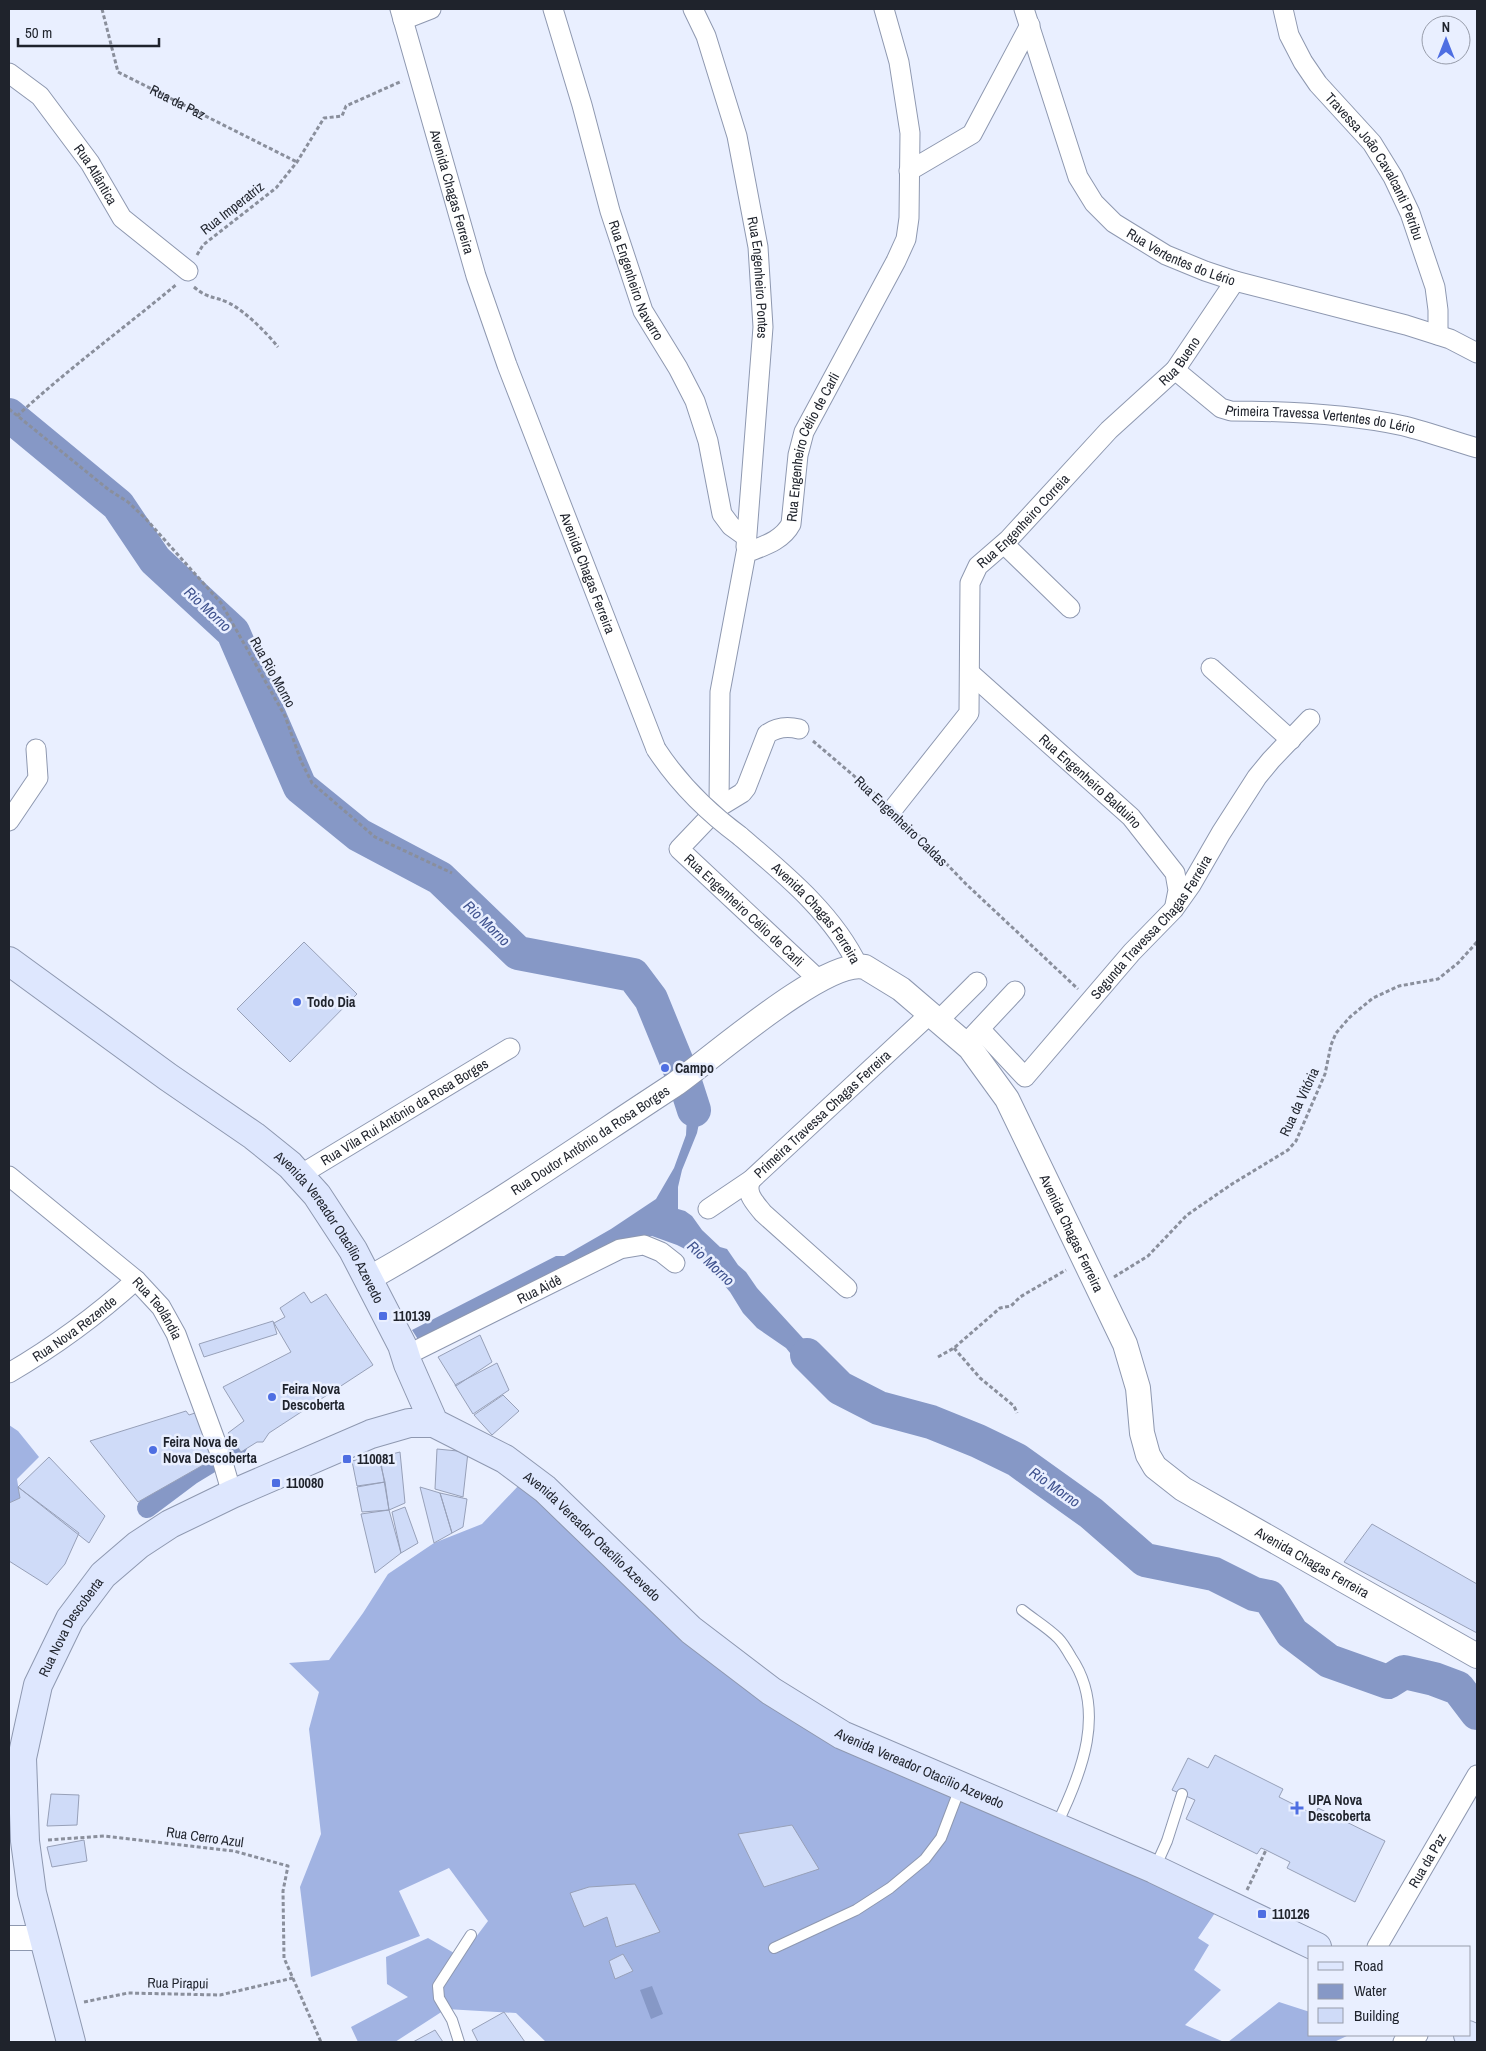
<svg xmlns="http://www.w3.org/2000/svg" width="1486" height="2051" viewBox="0 0 1486 2051" font-family="'Archivo Narrow',sans-serif">
  <rect width="100%" height="100%" fill="#e9efff"/>
  <!-- forest -->
  <path fill="#a1b3e2" d="M9 1425 18 1431 39 1457 17 1479 20 1498 9 1503Z
    M520 1484 811 1728 1217 1910 1198 1938 1209 1945 1194 1970 1221 1990 1185 2025 1224 2042H546L516 2013 446 2009 395 2042H358L351 2027 408 1997 387 1984 386 1957 428 1938 461 1957 488 1921 449 1868 399 1891 420 1936 311 1977 300 1887 321 1834 309 1729 319 1692 289 1663 329 1660 363 1613 388 1574 434 1543 482 1524Z
    M1279 2002 1310 2012V2035H1349L1334 2042H1228Z"/>
  <!-- water -->
  <path fill="#8698c6" d="M699 1083 703 1104 697 1133 682 1170 678 1187V1209L685 1211 692 1216 702 1230 720 1247 727 1249 738 1265 746 1272 757 1288 842 1381 838 1393 799 1364 786 1348 757 1328 743 1313 730 1292 699 1256 677 1245 652 1236 621 1242 419 1341 412 1330 556 1256H564L611 1229 656 1199 674 1168 686 1135 687 1116 681 1093Z
    M652 1986 663 2014 651 2019 640 1990Z"/>
  <g fill="none" stroke-linecap="round" stroke-linejoin="round">
    <!-- canal -->
    <path stroke="#8698c6" stroke-width="20" d="M147 1508 191 1475 237 1447"/>
    <!-- river -->
    <path stroke="#8698c6" stroke-width="34" d="M9 415 118 505 155 560 233 632 300 787 359 835 440 878 518 953 633 975 651 999 685 1082 694 1110
      M807 1355 840 1388 879 1408 931 1422 978 1441 1017 1460 1091 1513 1145 1560 1214 1574 1254 1594 1269 1597 1292 1633 1329 1661 1388 1682 1404 1672 1434 1679 1458 1688 1477 1713"/>
  </g>
  <!-- building -->
  <path fill="#cfdbf8" stroke="#97a0b8" d="M304 942 357 994 290 1062 237 1009Z
    M304 1292 311 1303 326 1294 373 1365 269 1433 263 1442H257L241 1452 228 1433 244 1421 223 1387 291 1352 274 1323 285 1317 280 1308Z
    M273 1321 277 1334 204 1357 199 1344Z
    M480 1335 492 1362 456 1386 438 1357Z
    M497 1363 509 1390 473 1414 455 1385Z
    M503 1395 519 1411 492 1435 474 1415Z
    M186 1411 189 1415 198 1412 212 1460 138 1502 90 1441Z
    M437 1449 468 1452 463 1497 435 1489Z
    M400 1452 405 1503 389 1510 380 1457Z
    M378 1455 385 1482 357 1486 352 1461Z
    M49 1457 105 1516 89 1543 18 1487Z
    M385 1482 389 1510 362 1512 357 1487Z
    M18 1487 79 1533 65 1564 47 1585 9 1561V1503L20 1498Z
    M420 1487 440 1493 452 1533 434 1543Z
    M440 1493 467 1499 463 1527 452 1533Z
    M405 1507 418 1543 401 1553 392 1512Z
    M389 1510 401 1553 375 1573 361 1514Z
    M1372 1524 1477 1584V1633L1344 1562Z
    M1215 1755 1283 1789 1279 1797 1315 1815 1318 1808 1385 1841 1355 1902 1287 1868 1290 1862 1266 1850 1261 1848 1257 1854 1186 1819 1195 1800 1172 1790 1188 1758 1208 1768Z
    M51 1794 79 1795 77 1825 47 1826Z
    M792 1825 819 1869 764 1887 738 1834Z
    M84 1840 87 1861 52 1867 47 1847Z
    M635 1884 660 1932 616 1947 607 1917 584 1927 570 1893 589 1887Z
    M623 1954 633 1971 615 1979 609 1961Z
    M504 2012 525 2042H478L472 2030Z
    M435 2030 443 2042H413Z"/>
  <g fill="none" stroke-linecap="round" stroke-linejoin="round">
    <!-- service casing -->
    <g stroke="#8e98b0" stroke-width="12">
      <path id="service" d="M1022 1610C1033 1619 1047 1627 1058 1638 1063 1643 1067 1650 1071 1657 1107 1710 1082 1773 1056 1826
        M1155 1868 1167 1841 1182 1794
        M774 1948 856 1910 890 1888 925 1859 941 1838 960 1788
        M459 2042 452 2020 439 1998 438 1986 471 1935"/>
    </g>
    <!-- minor casing -->
    <g stroke="#8e98b0" stroke-width="21">
      <g id="minor">
        <path id="s2" d="M400 9 476 276 507 365 656 749"/>
        <path id="s3" d="M553 9 582 105 610 211 643 311 678 368 695 401 708 441 722 514 731 526 745 536"/>
        <path id="s4" d="M693 9 706 36 737 136 758 247 763 327 746 547"/>
        <path id="s5" d="M1024 9 1078 177 1094 203 1114 223 1166 255 1205 271 1235 281 1406 325 1450 339 1477 353"/>
        <path id="s6" d="M1283 9 1289 35 1303 62 1318 84 1372 143 1393 177 1410 213 1435 287 1438 310V335"/>
        <path d="M403 20 431 9"/>
        <path id="s7" d="M9 73 40 96 90 163 122 218 188 271"/>
        <path d="M909 171 972 134 1030 25"/>
        <path id="s8" d="M1175 370 1221 408 1231 411C1288 411 1348 414 1404 426 1428 432 1453 441 1477 448"/>
        <path d="M1004 544 1070 608"/>
        <path d="M1211 668 1291 740"/>
        <path id="s9" d="M970 673 1131 817 1175 873 1178 890 1175 905"/>
        <path id="s10" d="M799 729C787 726 777 727 767 734L746 788 742 793 719 807 679 849 820 981"/>
        <path id="s11" d="M719 807 720 692 746 553C763 546 782 541 791 524L798 455 804 432 896 261 906 239 909 218 910 133 899 62 884 9"/>
        <path id="s12" d="M893 809 969 713 970 583 978 566 1008 540 1109 430 1175 370 1235 281"/>
        <path d="M9 821 38 778 36 749"/>
        <path id="s13" d="M740 836C783 873 833 913 858 966"/>
        <path d="M939 1020 977 982"/>
        <path id="s14" d="M980 1029 1025 1077 1132 952 1174 909 1191 885 1221 833 1257 777 1271 760 1310 719"/>
        <path d="M971 1038 1015 991"/>
        <path id="s15" d="M300 1175 510 1048"/>
        <path id="s16" d="M9 1176 136 1280 161 1307 176 1334 221 1456 232 1494"/>
        <path d="M751 1180C744 1193 756 1204 763 1213L847 1288"/>
        <path id="s17" d="M708 1209 751 1180 931 1013"/>
        <path id="s18" d="M405 1356 620 1249 644 1245 661 1252 675 1263"/>
        <path id="s19" d="M9 1373C57 1345 95 1317 136 1280"/>
        <path id="s20" d="M1377 1947 1477 1775"/>
        <path d="M1403 2042 1418 2035"/>
      </g>
    </g>
    <!-- tertiary casing -->
    <g stroke="#8e98b0" stroke-width="26">
      <g id="tertiary">
        <path id="s21" d="M368 1279C474 1220 573 1151 674 1085 710 1060 825 958 865 967L901 989 970 1048 1007 1099 1125 1344 1138 1388 1142 1433 1148 1455 1155 1467 1183 1489 1477 1656"/>
        <path d="M9 1938H44"/>
      </g>
    </g>
    <!-- secondary casing -->
    <g stroke="#8e98b0" stroke-width="30">
      <g id="secondary">
        <path id="s22" d="M9 961 168 1077 254 1136 290 1165 317 1195 353 1250 402 1345 408 1364 434 1423 505 1459 545 1489 691 1630 771 1691 842 1735 1154 1869 1317 1947"/>
        <path d="M1468 2035 1477 2041"/>
        <path id="s23" d="M71 2042 32 1893 25 1841 22 1758 38 1685 70 1619 103 1575 138 1545 170 1524 232 1494 371 1434 409 1423H434"/>
      </g>
    </g>
    <!-- path -->
    <g stroke="#8a8f9c" stroke-width="3" stroke-dasharray="4 2.5" stroke-linecap="butt">
      <path id="s1" d="M102 9 118 72 297 162"/>
      <path d="M197 255 203 245 276 188 297 162 324 118 342 116 346 106 402 81"/>
      <path d="M194 287C208 299 214 296 229 303 246 312 266 332 278 347"/>
      <path d="M9 409 109 490 128 502 146 519 221 603 285 716 301 761 312 783 375 837 452 873"/>
      <path d="M17 416C68 369 124 328 177 284"/>
      <path d="M813 741 880 798"/>
      <path d="M905 821 966 884 1078 989"/>
      <path d="M1114 1277 1148 1256 1187 1215 1232 1184 1288 1150 1296 1141 1325 1074 1331 1045 1336 1033 1350 1017 1373 998 1399 986 1438 979 1458 963 1477 942"/>
      <path d="M954 1348 980 1378 1014 1406 1017 1413"/>
      <path d="M938 1357 954 1348 1000 1308 1011 1306 1020 1297 1066 1270"/>
      <path d="M48 1840 104 1836 234 1851 288 1866 283 1891 284 1958 321 2042"/>
      <path d="M1247 1890 1266 1850"/>
      <path d="M84 2002 128 1993 220 1995 293 1978"/>
    </g>
    <!-- service -->
    <use href="#service" stroke="#fff" stroke-width="10"/>
    <!-- minor -->
    <use href="#minor" stroke="#fff" stroke-width="19"/>
    <!-- tertiary -->
    <use href="#tertiary" stroke="#fff" stroke-width="24"/>
    <!-- secondary -->
    <use href="#secondary" stroke="#dee7fe" stroke-width="28"/>
    <!-- minor-bridge casing -->
    <g stroke="#8e98b0" stroke-width="21" stroke-linecap="butt">
      <path id="minor-bridge" d="M656 749C679 784 706 811 740 836"/>
    </g>
    <!-- minor-bridge -->
    <use href="#minor-bridge" stroke="#fff" stroke-width="19"/>
  </g>
  <!-- markers -->
  <g fill="#4e6ee2" stroke="#e9efff" stroke-width="2">
    <circle cx="297" cy="1002" r="5"/>
    <circle cx="665" cy="1068" r="5"/>
    <rect x="378" y="1311" width="10" height="10" rx="2.5"/>
    <circle cx="272" cy="1397" r="5"/>
    <circle cx="153" cy="1450" r="5"/>
    <rect x="342" y="1454" width="10" height="10" rx="2.5"/>
    <rect x="271" y="1478" width="10" height="10" rx="2.5"/>
    <path d="M1294.5 1800.5h5v5h5v5h-5v5h-5v-5h-5v-5h5z"/>
    <rect x="1257" y="1909" width="10" height="10" rx="2.5"/>
  </g>
  <g text-anchor="middle" dominant-baseline="central" stroke-width="5" stroke-linejoin="round" paint-order="stroke">
    <!-- street labels -->
    <g font-size="14" fill="#1f232c" stroke="#e9efff">
      <text stroke="none"><textPath href="#s1" startOffset="132">Rua da Paz</textPath></text>
      <text stroke="none"><textPath href="#s6" startOffset="185">Travessa João Cavalcanti Petribu</textPath></text>
      <text stroke="none"><textPath href="#s7" startOffset="135">Rua Atlântica</textPath></text>
      <text stroke="none"><textPath href="#s2" startOffset="190">Avenida Chagas Ferreira</textPath></text>
      <text transform="translate(232 208) rotate(-38)">Rua Imperatriz</text>
      <text stroke="none"><textPath href="#s5" startOffset="311">Rua Vertentes do Lério</textPath></text>
      <text stroke="none"><textPath href="#s4" startOffset="278">Rua Engenheiro Pontes</textPath></text>
      <text stroke="none"><textPath href="#s3" startOffset="284">Rua Engenheiro Navarro</textPath></text>
      <text stroke="none"><textPath href="#s12" startOffset="559">Rua Bueno</textPath></text>
      <text stroke="none"><textPath href="#s8" startOffset="160">Primeira Travessa Vertentes do Lério</textPath></text>
      <text stroke="none"><textPath href="#s11" startOffset="392">Rua Engenheiro Célio de Carli</textPath></text>
      <text stroke="none"><textPath href="#s12" startOffset="335">Rua Engenheiro Correia</textPath></text>
      <text stroke="none"><textPath href="#s2" startOffset="595">Avenida Chagas Ferreira</textPath></text>
      <text transform="translate(273 672) rotate(61)">Rua Rio Morno</text>
      <text stroke="none"><textPath href="#s9" startOffset="162">Rua Engenheiro Balduino</textPath></text>
      <text transform="translate(901 821) rotate(44)">Rua Engenheiro Caldas</text>
      <text stroke="none"><textPath href="#s10" startOffset="272">Rua Engenheiro Célio de Carli</textPath></text>
      <text stroke="none"><textPath href="#s13" startOffset="109">Avenida Chagas Ferreira</textPath></text>
      <text stroke="none"><textPath href="#s14" startOffset="262">Segunda Travessa Chagas Ferreira</textPath></text>
      <text transform="translate(1299 1102) rotate(-65)">Rua da Vitória</text>
      <text stroke="none"><textPath href="#s15" startOffset="122">Rua Vila Rui Antônio da Rosa Borges</textPath></text>
      <text stroke="none"><textPath href="#s17" startOffset="149">Primeira Travessa Chagas Ferreira</textPath></text>
      <text stroke="none"><textPath href="#s21" startOffset="262">Rua Doutor Antônio da Rosa Borges</textPath></text>
      <text stroke="none"><textPath href="#s22" startOffset="421">Avenida Vereador Otacílio Azevedo</textPath></text>
      <text stroke="none"><textPath href="#s21" startOffset="935">Avenida Chagas Ferreira</textPath></text>
      <text stroke="none"><textPath href="#s18" startOffset="150">Rua Aidê</textPath></text>
      <text stroke="none"><textPath href="#s16" startOffset="200">Rua Teolândia</textPath></text>
      <text stroke="none"><textPath href="#s19" startOffset="79">Rua Nova Rezende</textPath></text>
      <text stroke="none"><textPath href="#s22" startOffset="841">Avenida Vereador Otacílio Azevedo</textPath></text>
      <text stroke="none"><textPath href="#s21" startOffset="1370">Avenida Chagas Ferreira</textPath></text>
      <text stroke="none"><textPath href="#s23" startOffset="431">Rua Nova Descoberta</textPath></text>
      <text stroke="none"><textPath href="#s22" startOffset="1246">Avenida Vereador Otacílio Azevedo</textPath></text>
      <text transform="translate(205 1837) rotate(8)">Rua Cerro Azul</text>
      <text stroke="none"><textPath href="#s20" startOffset="100">Rua da Paz</textPath></text>
      <text transform="translate(178 1983) rotate(1)">Rua Pirapui</text>
    </g>
    <!-- poi labels -->
    <g font-size="14" font-weight="bold" fill="#1f232c" stroke="#e9efff" text-anchor="start">
      <text x="307" y="1002">Todo Dia</text>
      <text x="675" y="1068">Campo</text>
      <text x="393" y="1316">110139</text>
      <text x="282" y="1389">Feira Nova<tspan x="282" dy="16">Descoberta</tspan></text>
      <text x="163" y="1442">Feira Nova de<tspan x="163" dy="16">Nova Descoberta</tspan></text>
      <text x="357" y="1459">110081</text>
      <text x="286" y="1483">110080</text>
      <text x="1308" y="1800">UPA Nova<tspan x="1308" dy="16">Descoberta</tspan></text>
      <text x="1272" y="1914">110126</text>
    </g>
    <!-- water labels -->
    <g font-size="15" font-style="italic" fill="#40538f" stroke="#e9efff">
      <text transform="translate(208 609) rotate(43)">Rio Morno</text>
      <text transform="translate(487 923) rotate(44)">Rio Morno</text>
      <text transform="translate(711 1263) rotate(43)">Rio Morno</text>
      <text transform="translate(1055 1487) rotate(35)">Rio Morno</text>
    </g>
  </g>
  <!-- border -->
  <rect width="1486" height="2051" fill="none" stroke="#1f232c" stroke-width="20"/>
  <!-- legend -->
  <rect x="1308" y="1946" width="162" height="90" fill="#e9efff" stroke="#989dab"/>
  <rect x="1318" y="1962" width="25" height="8" fill="#dee7fe" stroke="#989dab"/>
  <text x="1354" y="1971" font-size="15" fill="#1f232c">Road</text>
  <rect x="1318" y="1984" width="25" height="15" fill="#8698c6" stroke="#989dab"/>
  <text x="1354" y="1996" font-size="15" fill="#1f232c">Water</text>
  <rect x="1318" y="2008" width="25" height="15" fill="#cfdbf8" stroke="#989dab"/>
  <text x="1354" y="2021" font-size="15" fill="#1f232c">Building</text>
  <!-- north arrow -->
  <g transform="translate(1446 40)"><circle r="24" fill="#e9efff" stroke="#989dab"/>
  <path d="M0-4L9 19L0 12L-9 19Z" fill="#4e6ee2"/>
  <text y="-8" font-size="14" font-weight="bold" text-anchor="middle" fill="#1f232c">N</text>
  </g>
  <!-- scale -->
  <path d="M18 38v8h141v-8" fill="none" stroke="#1f232c" stroke-width="2.5"/>
  <text x="25" y="38" font-size="15" fill="#1f232c" stroke="#e9efff" stroke-width="4" paint-order="stroke">50 m</text>
</svg>
